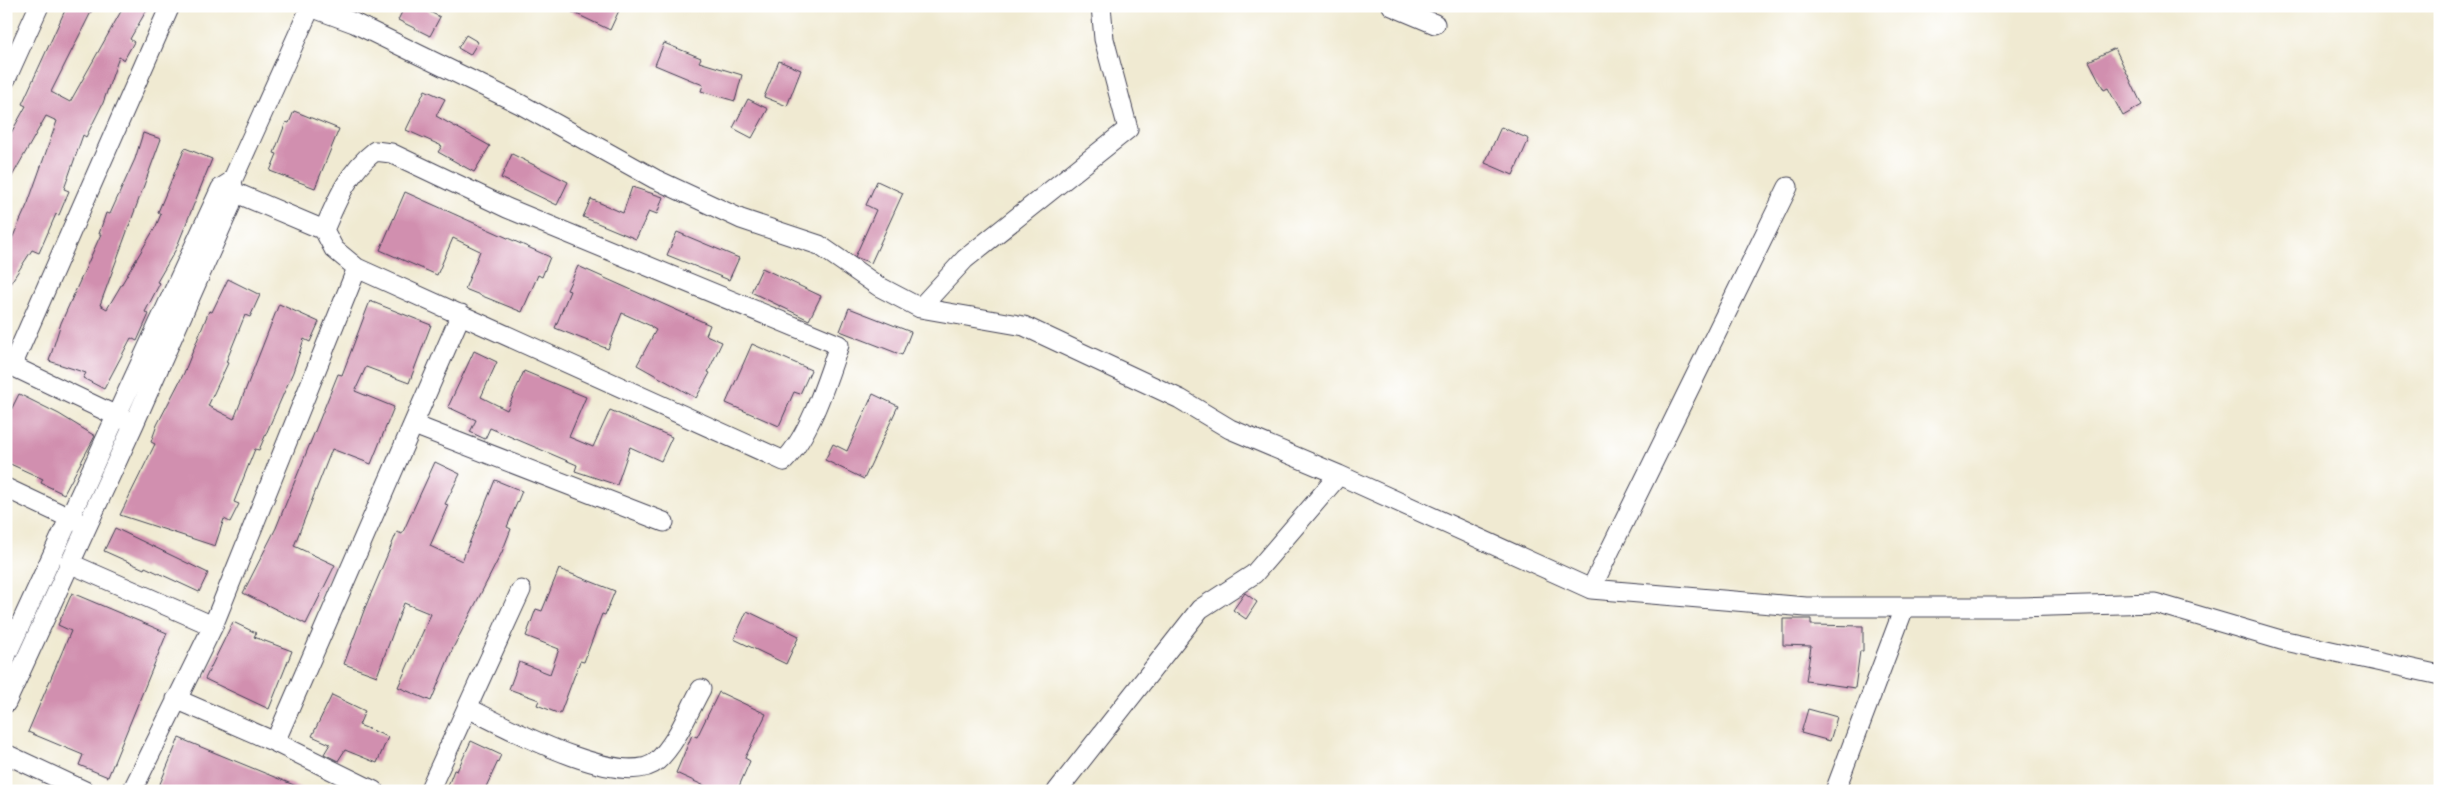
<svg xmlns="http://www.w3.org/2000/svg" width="2446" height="797" viewBox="0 0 2446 797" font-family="Itim,sans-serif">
  <rect width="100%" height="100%" fill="#fff"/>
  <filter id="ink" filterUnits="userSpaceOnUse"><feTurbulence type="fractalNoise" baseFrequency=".02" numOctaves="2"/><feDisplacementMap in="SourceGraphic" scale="10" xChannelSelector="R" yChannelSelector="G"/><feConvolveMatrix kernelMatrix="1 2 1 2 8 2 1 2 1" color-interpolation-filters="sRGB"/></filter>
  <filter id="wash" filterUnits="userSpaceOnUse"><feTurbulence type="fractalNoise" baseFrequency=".0096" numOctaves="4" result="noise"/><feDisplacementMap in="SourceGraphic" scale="20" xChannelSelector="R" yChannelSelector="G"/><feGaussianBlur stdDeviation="1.12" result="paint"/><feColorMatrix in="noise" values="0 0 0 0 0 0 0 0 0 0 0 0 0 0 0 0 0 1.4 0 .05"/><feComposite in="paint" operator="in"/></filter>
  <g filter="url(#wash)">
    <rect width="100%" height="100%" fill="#f0ead2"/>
    <g id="blocks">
      <!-- building -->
      <path fill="#d18faf" d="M67 6H94L51 92 70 102 124 6H149L130 39 134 42 124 60 119 57 103 103 86 137 83 135 64 189 69 191 59 215 56 214 39 253 32 250 6 290V252L28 203 57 121 46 116 6 187V142L26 106 22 104Z
        M405 6H418L440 17 430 36 398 20Z
        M560 6H621L610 30Z
        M466 35 478 42 470 55 458 48Z
        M664 43 701 58 699 62 742 75 735 101 701 91 703 85 655 65Z
        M2115 48 2142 105 2123 116 2108 88 2104 90 2089 61Z
        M779 61 801 70 787 106 764 97Z
        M425 90 445 99 436 116 490 146 474 172 438 152 442 146 406 130Z
        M748 99 768 109 752 138 733 128Z
        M294 111 339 129 315 188 270 171 277 154 274 153 286 122 289 123Z
        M1501 127 1529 139 1513 175 1485 163Z
        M143 133 161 139 100 305 107 309 156 226 161 214 158 212 185 148 212 159 176 249 157 282 160 283 145 312 149 314 137 341 131 338 104 389 83 378 86 373 49 361 61 323 101 234H99L106 213 110 214 135 159Z
        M512 154 568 182 557 205 501 178Z
        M877 181 903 193 871 263 855 257 876 210 866 205Z
        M632 187 663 197 657 214 649 211 636 239 583 217 591 199 623 213Z
        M405 192 550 257 542 277 538 275 522 312 465 289 480 251 453 238 437 275 380 250Z
        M677 232 739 258 729 280 667 255Z
        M578 266 710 325 706 335 722 342 708 372 710 373 696 398 637 365 656 330 651 327V326L622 313 608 349 555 328 570 291 567 290Z
        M762 268 821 296 809 320 751 292Z
        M228 279 260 295 250 317 245 315 226 362 228 363 208 406 234 419 279 304 319 322 310 342 304 339 293 372 259 450 255 449 234 502 239 504 230 522 224 519 215 546 120 515 155 444 151 442 157 425 184 373 209 311 212 312Z
        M370 301 431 325 409 383 366 367 355 391 394 407 371 464 332 449 294 546 335 565 306 624 243 593 276 528 338 374 342 375Z
        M849 308 911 332 902 355 840 331Z
        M752 344 811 370 800 394 794 392 779 426 726 403Z
        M474 351 497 362 481 397 507 410 524 371 586 397 569 437 593 447 610 410 672 437 661 461 630 447 617 485 575 471 577 465 490 428 485 439 470 432 476 420 448 407Z
        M19 394 59 414 95 436 64 494 41 483 43 479 6 462V420Z
        M873 394 898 406 864 479 825 460 833 444 847 451Z
        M435 462 460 474 445 504 448 505 430 546 462 561 495 480 522 491 507 527 511 529 502 552 453 648 431 701 398 687 431 614 404 603 377 676 344 664 365 608 397 532 402 534Z
        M115 528 208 573 199 592 145 567 144 569 104 551Z
        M559 569 615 591 605 615 602 614 584 662 580 661 560 714 537 705 539 700 509 689 519 662 550 674 559 649 526 636 536 609 542 611Z
        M72 593 167 633 108 777 79 765 83 755 28 732 71 631 58 625Z
        M1245 593 1257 602 1246 619 1233 610Z
        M747 611 799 636 786 664 734 639Z
        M1783 619H1811V625L1863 626V651H1860L1855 688 1806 681 1811 646 1783 645Z
        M233 622 256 633 254 637 292 651 269 709 205 679Z
        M719 692 766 714 745 758 750 761 737 791H716L676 773 692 735 697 737Z
        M332 695 365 711 359 725 388 737 377 763 345 750 338 761 324 754 330 744 312 736Z
        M1808 709 1837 717 1830 741 1801 733Z
        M179 738 306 790V791H157Z
        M471 741 501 755 484 791H446L454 770 457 771Z"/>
    </g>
  </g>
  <g filter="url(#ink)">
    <use href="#blocks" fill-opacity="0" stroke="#414052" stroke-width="1"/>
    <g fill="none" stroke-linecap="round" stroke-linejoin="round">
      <!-- minor casing -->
      <g stroke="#414052" stroke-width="21">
        <path id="minor" d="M308 6 354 23 520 104 655 179 741 219 819 245 878 286 920 308 1024 326 1180 399 1230 429 1339 475 1591 589 1806 607H2020L2155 603 2281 640 2440 675
          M1392 6 1435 24
          M6 79 39 6
          M234 192 324 230 334 249 357 268 784 461C810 435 827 380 839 345L507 208 391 153 375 151C348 172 337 200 324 230
          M920 308 965 259 1128 129 1104 39 1101 6
          M6 363 127 421
          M12 366 170 6
          M414 425 664 522
          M6 488 80 523
          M69 563 213 626
          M1591 589 1788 187
          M6 656 221 188 232 181 310 8
          M176 699 275 742 374 791
          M6 703 134 424 230 207 234 192 232 181
          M468 708C504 726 623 791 657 761 677 743 688 712 701 689
          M275 742 461 314
          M6 754 85 791
          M132 791 213 626 357 268
          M429 791 521 590
          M1057 791 1200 609 1254 574 1339 475
          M1835 791 1904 608"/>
      </g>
      <!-- minor -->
      <use href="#minor" stroke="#fff" stroke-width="19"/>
    </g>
  </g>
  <!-- margin -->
  <rect width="2446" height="797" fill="none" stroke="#fff" stroke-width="25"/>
</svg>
